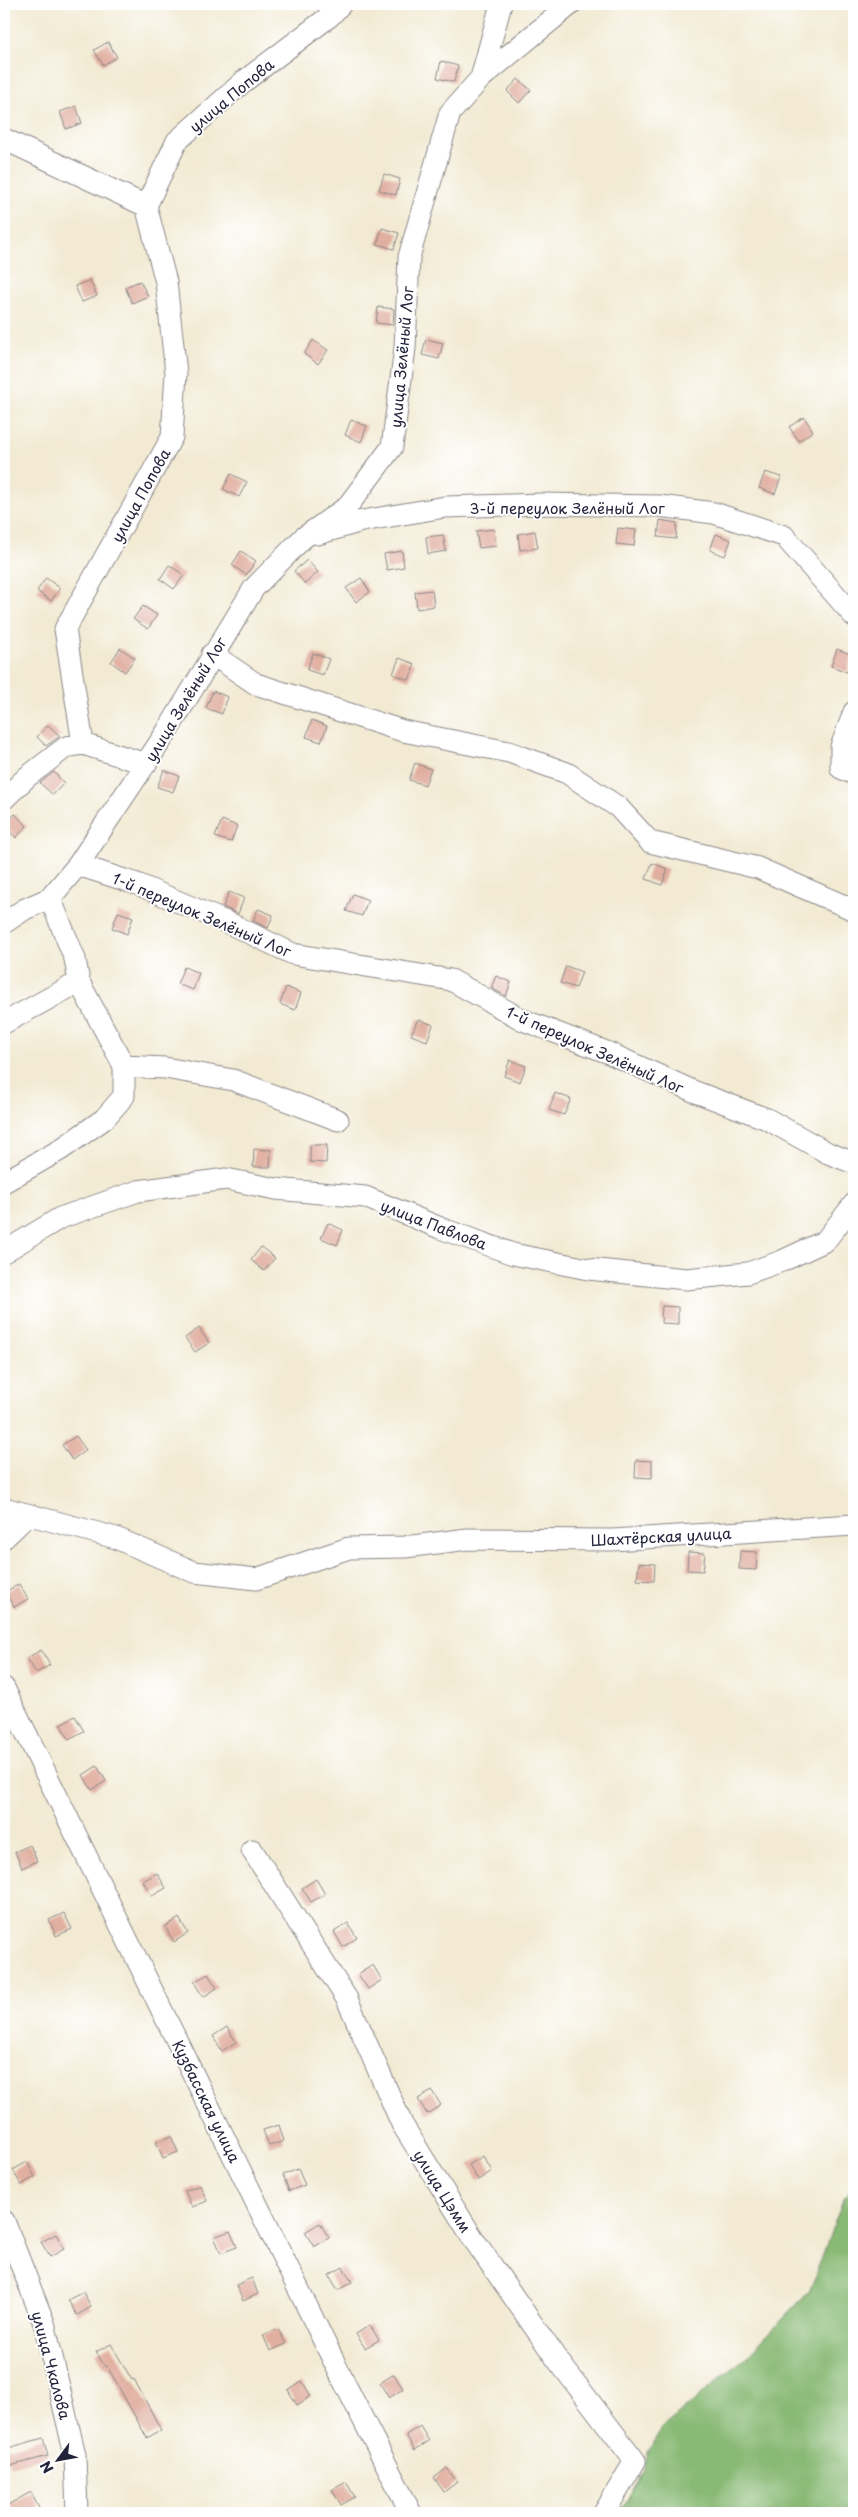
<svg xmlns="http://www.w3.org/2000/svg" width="858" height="2517" viewBox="0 0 858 2517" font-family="'Playpen Sans',sans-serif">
  <rect width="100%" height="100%" fill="#fff"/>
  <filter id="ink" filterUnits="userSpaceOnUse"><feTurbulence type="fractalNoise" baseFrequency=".02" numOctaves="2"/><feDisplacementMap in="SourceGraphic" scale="10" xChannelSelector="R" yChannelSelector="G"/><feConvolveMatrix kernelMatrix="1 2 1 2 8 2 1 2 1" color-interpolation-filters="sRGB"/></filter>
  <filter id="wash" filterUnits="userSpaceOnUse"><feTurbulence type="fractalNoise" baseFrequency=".0096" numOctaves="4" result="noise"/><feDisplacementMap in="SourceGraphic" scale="20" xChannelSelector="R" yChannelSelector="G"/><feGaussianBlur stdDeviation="1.12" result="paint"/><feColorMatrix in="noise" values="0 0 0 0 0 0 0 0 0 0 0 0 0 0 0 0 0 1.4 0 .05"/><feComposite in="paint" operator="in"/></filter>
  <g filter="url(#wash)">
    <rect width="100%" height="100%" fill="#f2ead3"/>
    <!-- forest -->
    <path fill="#88b974" stroke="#556e58" d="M854 2187V2513H620L643 2472 648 2452 663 2427 746 2357 809 2292 844 2197Z"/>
    <g id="blocks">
      <!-- building -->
      <path fill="#e1afa0" d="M108 42 117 57 103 65 94 50Z
        M441 61 458 66 454 82 437 78Z
        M518 79 531 90 519 103 507 91Z
        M76 106 82 123 66 129 60 112Z
        M384 174 400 179 396 195 379 190Z
        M382 228 399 233 394 249 377 244Z
        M90 280 97 296 82 302 75 286Z
        M140 281 148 296 132 303 125 287Z
        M378 307 394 309 393 325 376 323Z
        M426 339 443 343 439 359 422 355Z
        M313 340 328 350 318 364 304 354Z
        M804 417 813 431 799 441 789 427Z
        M351 420 367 426 361 442 345 435Z
        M765 472 781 477 775 494 759 488Z
        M231 474 247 482 239 497 223 489Z
        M660 520 677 523 676 539 658 537Z
        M618 528 636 530 634 546 616 544Z
        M494 529 496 546 479 548 476 531Z
        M535 531 538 548 520 550 518 534Z
        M716 534 731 540 725 556 710 550Z
        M443 535 446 551 428 554 426 537Z
        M241 551 256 561 246 575 232 565Z
        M402 551 404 567 387 570 384 554Z
        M307 560 318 572 305 584 294 571Z
        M169 565 184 575 174 589 160 579Z
        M46 578 60 588 51 601 37 591Z
        M361 578 370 592 356 602 346 588Z
        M432 590 434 606 417 609 415 592Z
        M143 606 157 615 148 629 133 619Z
        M120 648 135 658 125 672 111 662Z
        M837 649 853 655 847 672 831 666Z
        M313 653 329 659 323 675 307 670Z
        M399 658 415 664 409 680 393 674Z
        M213 691 228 697 222 714 206 708Z
        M312 720 327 726 321 742 306 737Z
        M48 725 60 736 46 746 37 737Z
        M415 763 431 769 425 785 409 780Z
        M164 770 179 776 173 792 157 787Z
        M54 772 64 783 53 795 40 783Z
        M15 814 27 826 16 838 4 826Z
        M222 820 237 826 231 842 215 837Z
        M652 863 668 869 662 885 646 879Z
        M229 892 244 898 238 914 223 907Z
        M353 894 368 900 362 916 346 911Z
        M258 909 273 915 268 928 253 921Z
        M118 912 133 917 127 934 112 928Z
        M566 966 582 972 576 988 560 983Z
        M184 967 199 973 193 990 177 984Z
        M496 976 511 982 506 996 491 988Z
        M286 987 301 993 295 1010 280 1004Z
        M418 1019 433 1025 427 1041 411 1035Z
        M510 1060 526 1066 520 1082 504 1076Z
        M555 1093 571 1099 564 1115 549 1110Z
        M310 1145H327L326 1163 310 1162Z
        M254 1149 271 1150 270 1167H253Z
        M328 1223 343 1230 337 1245 321 1238Z
        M261 1247 275 1258 264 1271 251 1260Z
        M662 1306 678 1307V1324L661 1323Z
        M199 1328 209 1343 195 1352 185 1338Z
        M76 1436 86 1450 72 1460 62 1445Z
        M636 1460 652 1461V1478L635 1477Z
        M740 1551 757 1552 756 1570 739 1569Z
        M688 1552 705 1553 703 1571 687 1570Z
        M639 1563 655 1564 654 1581 637 1580Z
        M19 1584 28 1599 14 1607 5 1592Z
        M41 1650 50 1665 36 1673 27 1658Z
        M75 1716 84 1731 69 1739 60 1724Z
        M97 1766 106 1781 92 1790 83 1775Z
        M30 1845 37 1861 22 1868 15 1852Z
        M157 1873 166 1888 152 1896 143 1881Z
        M316 1879 325 1894 311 1902 302 1888Z
        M64 1913 72 1929 56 1936 49 1920Z
        M179 1918 188 1933 174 1942 165 1927Z
        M348 1923 357 1938 343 1947 334 1932Z
        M373 1965 382 1980 368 1989 358 1974Z
        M208 1974 217 1988 203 1997 194 1982Z
        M227 2027 236 2042 222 2051 213 2036Z
        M432 2091 441 2105 427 2114 418 2099Z
        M279 2125 284 2141 269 2146 263 2130Z
        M171 2136 178 2152 163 2158 156 2142Z
        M483 2156 492 2171 478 2180 469 2165Z
        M27 2162 35 2177 21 2185 13 2170Z
        M298 2169 305 2185 289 2191 283 2175Z
        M200 2185 207 2201 192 2207 185 2191Z
        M320 2223 329 2238 314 2247 305 2232Z
        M230 2231 237 2247 221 2253 214 2237Z
        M56 2234 64 2249 50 2257 41 2242Z
        M343 2267 352 2282 338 2290 329 2275Z
        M252 2278 258 2294 243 2301 236 2285Z
        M83 2292 91 2307 77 2315 68 2300Z
        M370 2325 379 2340 365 2348 356 2334Z
        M278 2329 286 2344 270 2351 263 2335Z
        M111 2344 132 2380 134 2379 161 2430 147 2438 107 2366 105 2367 96 2352Z
        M394 2374 403 2389 389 2398 380 2383Z
        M302 2381 311 2396 297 2405 288 2390Z
        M420 2426 429 2441 415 2450 406 2435Z
        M43 2438 48 2456 10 2466 5 2449Z
        M447 2468 457 2482 444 2492 434 2478Z
        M346 2482 355 2497 341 2505 332 2490Z
        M31 2492 42 2513H4V2507Z"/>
    </g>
  </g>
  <g filter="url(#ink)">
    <use href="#blocks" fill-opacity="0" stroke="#8a8687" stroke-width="1"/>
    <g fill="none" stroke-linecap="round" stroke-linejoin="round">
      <!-- street casing -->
      <g stroke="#8a8687" stroke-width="23">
        <path id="street" d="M481 78 501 4
          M4 139 146 206
          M318 534 362 521 445 507 541 504 659 506 714 513 784 536 854 616
          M212 654 256 684 403 731 509 752 567 773 618 807 650 842 758 868 854 910
          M854 712 841 747V768L854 774
          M146 764 83 744 65 629 172 437 176 373 166 282 146 206 177 141 243 82 330 16 341 4
          M4 799 27 777 66 747 83 744
          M78 865 137 884 233 925 293 954 451 980 523 1020 609 1053 693 1091 767 1119 828 1153 854 1163
          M50 898 75 959 79 982
          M4 923 25 909 50 898 78 865 166 733 254 588 303 538 347 507 392 447 405 348 409 257 450 113 481 78 571 4
          M4 1023 79 982 124 1066 165 1068 233 1080 338 1120
          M4 1182 60 1150 104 1119 124 1096V1066
          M4 1252 60 1218 138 1191 226 1179 276 1189 365 1197 440 1228 513 1254 588 1269 686 1279 748 1273 782 1261 825 1241 854 1204
          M4 1508 116 1538 194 1572 256 1579 349 1548 405 1547 468 1539 612 1540 854 1525
          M4 1538 27 1516
          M4 1688 345 2384 411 2513
          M252 1850 347 1999 402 2124 474 2240 556 2358 635 2461 604 2513
          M4 2221 44 2323 75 2455 77 2513"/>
      </g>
      <!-- street -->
      <use href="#street" stroke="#fff" stroke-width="21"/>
    </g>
  </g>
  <g text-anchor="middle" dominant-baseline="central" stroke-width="4" stroke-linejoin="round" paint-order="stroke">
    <!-- street labels -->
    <g font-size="15" fill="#22223b" stroke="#fff">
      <text transform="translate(231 95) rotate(-40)">улица Попова</text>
      <text transform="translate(401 357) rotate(-85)">улица Зелёный Лог</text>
      <text transform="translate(140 495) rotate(-61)">улица Попова</text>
      <text x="567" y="507">3-й переулок Зелёный Лог</text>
      <text transform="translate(185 699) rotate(-59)">улица Зелёный Лог</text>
      <text transform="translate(202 914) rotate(23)">1-й переулок Зелёный Лог</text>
      <text transform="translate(595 1049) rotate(24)">1-й переулок Зелёный Лог</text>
      <text transform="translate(434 1224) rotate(21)">улица Павлова</text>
      <text transform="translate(661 1536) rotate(-3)">Шахтёрская улица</text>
      <text transform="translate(207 2101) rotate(64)">Кузбасская улица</text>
      <text transform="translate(443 2191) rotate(58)">улица Цэмм</text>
      <text transform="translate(52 2365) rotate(75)">улица Чкалова</text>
    </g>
  </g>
  <!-- margin -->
  <rect width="858" height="2517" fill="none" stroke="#fff" stroke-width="20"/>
  <!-- north arrow -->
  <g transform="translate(58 2460) rotate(238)" stroke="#ffffff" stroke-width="4" paint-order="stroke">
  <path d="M0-4L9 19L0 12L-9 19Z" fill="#22223b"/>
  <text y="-8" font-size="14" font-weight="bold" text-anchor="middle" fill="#22223b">N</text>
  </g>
</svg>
